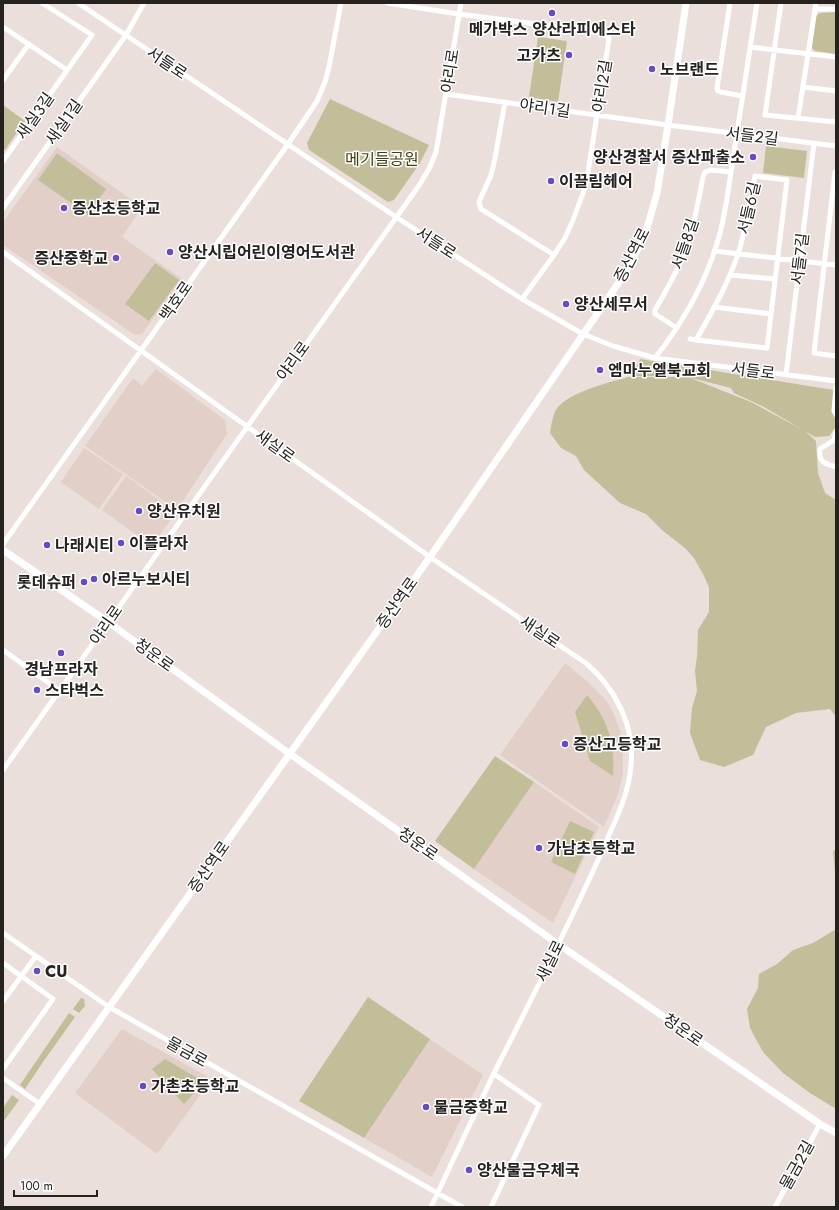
<svg xmlns="http://www.w3.org/2000/svg" width="839" height="1210" viewBox="0 0 839 1210" font-family="Jost,'Noto Sans KR',sans-serif">
  <rect width="100%" height="100%" fill="#eadfda"/>
  <!-- built -->
  <path fill="#e2d0c8" d="M57 147 142 207 122 237 182 279 142 334 135 335 3 245V222Z
    M156 369 225 420 227 434 177 510 85 446 133 378 142 386Z
    M84 448 123 474 99 509 61 482Z
    M126 476 176 512 152 546 102 510Z
    M565 663 588 682 606 700 612 710 620 730 623 750V774L618 794 604 827 500 755Z
    M534 782 599 827 553 923 474 869Z
    M122 1029 212 1079 157 1154 75 1093Z
    M430 1039 483 1075 432 1177 364 1138Z"/>
  <!-- green -->
  <path fill="#c3be9a" d="M836 12V54L815 51 812 48 816 16 820 13Z
    M538 37 567 41 558 102 529 97Z
    M330 99 429 145 420 163 394 200 388 202 309 150 307 143Z
    M3 105 25 121 5 150 3 149Z
    M766 146 807 151 804 178 763 173Z
    M57 153 106 189 88 215 38 180Z
    M155 263 179 280 149 321 125 304Z
    M640 359 834 390 832 412 836 420V427L829 436 815 437 764 407 734 393 731 388 684 376 660 374 655 376H632Z
    M628 377H688L751 402 805 431 816 441 818 473 825 493 836 500V717L830 709 796 713 766 727 753 755 724 767 700 760 690 733 692 708 697 691 695 671 697 656 698 630 709 612V587L704 576 694 558 685 548 663 531 646 514 620 503 584 470 576 456 561 448 550 433C551 427 552 420 554 414 561 393 609 383 628 377Z
    M587 695C609 721 615 743 613 776L590 761 575 712Z
    M495 756 534 782 474 869 435 841Z
    M570 821 594 832 575 874 551 862Z
    M836 850V885L833 851Z
    M836 929V1109L810 1093 783 1073 763 1052 750 1028 747 1009 758 988 759 974 777 964 793 950 813 943Z
    M368 997 430 1039 364 1138 299 1101Z
    M81 998 84 999 85 1006 79 1013 73 1009Z
    M69 1013 75 1017 43 1062 25 1089 20 1085Z
    M165 1059 204 1082 184 1104 152 1069Z
    M12 1095 19 1100 3 1122V1108Z"/>
  <g fill="none" stroke-linecap="round" stroke-linejoin="round">
    <!-- street -->
    <path stroke="#fff" stroke-width="5" d="M78 3 396 217 522 299 583 334 613 346 655 358 836 381
      M387 3 459 14 605 33 609 39 586 185 573 220 565 238 554 255 522 299
      M730 3 717 88 718 91 721 92 742 96
      M781 3 765 115 836 122
      M815 9H836
      M3 27 67 70
      M750 47 836 57
      M3 80 29 44
      M803 87 836 91
      M446 94 668 125 836 146
      M505 102 495 158 491 175 479 202 481 209 554 255
      M798 118 816 3
      M3 161 92 35 42 3
      M836 172H835L814 353 836 356
      M3 208 126 35 144 3
      M714 251 836 265
      M3 252 430 557 587 664C616 689 635 727 631 765 629 793 617 817 606 842 594 870 581 897 568 924 544 974 519 1024 494 1073 473 1118 452 1163 431 1207
      M730 275 775 279
      M714 307 771 314
      M677 328 655 314V310C666 291 677 272 685 252 694 228 698 202 703 177L705 172 710 170 731 172 757 3
      M690 339 696 340 767 348 787 180 755 176C750 202 746 229 738 254 728 284 712 312 696 340
      M655 358C684 321 708 279 720 233 725 213 728 193 731 172
      M786 375 814 143
      M836 387 834 411 836 414
      M836 431 834 440 820 449C818 462 825 464 836 467
      M3 544 288 144 317 101 325 82 329 67 341 3
      M3 650 60 691
      M3 770 420 184 430 167 436 152 461 3
      M3 933 109 1007 462 1207
      M3 963 53 999 3 1069
      M3 1001 36 956
      M3 1078 40 1104
      M491 1207 539 1105 494 1074
      M775 1207 820 1124"/>
    <!-- secondary -->
    <path stroke="#fff" stroke-width="7" d="M3 550 108 622 290 754 558 944 820 1124 836 1133
      M3 1156 430 557 626 272 645 235 657 193 668 125 686 3"/>
  </g>
  <!-- markers -->
  <g fill="#664bc4" stroke="#fff" stroke-width="1.5">
    <circle cx="552" cy="13" r="4"/>
    <circle cx="569" cy="55" r="4"/>
    <circle cx="652" cy="69" r="4"/>
    <circle cx="753" cy="157" r="4"/>
    <circle cx="551" cy="181" r="4"/>
    <circle cx="64" cy="208" r="4"/>
    <circle cx="170" cy="252" r="4"/>
    <circle cx="116" cy="258" r="4"/>
    <circle cx="566" cy="304" r="4"/>
    <circle cx="600" cy="370" r="4"/>
    <circle cx="139" cy="511" r="4"/>
    <circle cx="121" cy="543" r="4"/>
    <circle cx="47" cy="545" r="4"/>
    <circle cx="94" cy="579" r="4"/>
    <circle cx="84" cy="582" r="4"/>
    <circle cx="61" cy="653" r="4"/>
    <circle cx="37" cy="690" r="4"/>
    <circle cx="565" cy="744" r="4"/>
    <circle cx="539" cy="848" r="4"/>
    <circle cx="37" cy="971" r="4"/>
    <circle cx="143" cy="1086" r="4"/>
    <circle cx="426" cy="1107" r="4"/>
    <circle cx="469" cy="1170" r="4"/>
  </g>
  <g text-anchor="middle" dominant-baseline="central" stroke-width="3" stroke-linejoin="round" paint-order="stroke">
    <!-- poi labels -->
    <g font-size="16" font-weight="bold" fill="#252220" stroke="#fff" text-anchor="start">
      <text x="552" y="29" text-anchor="middle">메가박스 양산라피에스타</text>
      <text x="561" y="55" text-anchor="end">고카츠</text>
      <text x="660" y="69">노브랜드</text>
      <text x="745" y="157" text-anchor="end">양산경찰서 증산파출소</text>
      <text x="559" y="181">이끌림헤어</text>
      <text x="72" y="208">증산초등학교</text>
      <text x="178" y="252">양산시립어린이영어도서관</text>
      <text x="108" y="258" text-anchor="end">증산중학교</text>
      <text x="574" y="304">양산세무서</text>
      <text x="608" y="370">엠마누엘북교회</text>
      <text x="147" y="511">양산유치원</text>
      <text x="129" y="543">이플라자</text>
      <text x="55" y="545">나래시티</text>
      <text x="102" y="579">아르누보시티</text>
      <text x="76" y="582" text-anchor="end">롯데슈퍼</text>
      <text x="61" y="669" text-anchor="middle">경남프라자</text>
      <text x="45" y="690">스타벅스</text>
      <text x="573" y="744">증산고등학교</text>
      <text x="547" y="848">가남초등학교</text>
      <text x="45" y="971">CU</text>
      <text x="151" y="1086">가촌초등학교</text>
      <text x="434" y="1107">물금중학교</text>
      <text x="477" y="1170">양산물금우체국</text>
    </g>
    <!-- street labels -->
    <g font-size="16" fill="#252220" stroke="#fff">
      <text transform="translate(167 63) rotate(34)">서들로</text>
      <text transform="translate(450 71) rotate(-81)">야리로</text>
      <text transform="translate(602 86) rotate(-81)">야리2길</text>
      <text transform="translate(545 108) rotate(8)">야리1길</text>
      <text transform="translate(35 116) rotate(-55)">새실3길</text>
      <text transform="translate(64 122) rotate(-55)">새실1길</text>
      <text transform="translate(752 136) rotate(7)">서들2길</text>
      <text transform="translate(749 208) rotate(-77)">서들6길</text>
      <text transform="translate(436 243) rotate(33)">서들로</text>
      <text transform="translate(685 244) rotate(-71)">서들8길</text>
      <text transform="translate(632 255) rotate(-63)">증산역로</text>
      <text transform="translate(800 259) rotate(-83)">서들7길</text>
      <text transform="translate(176 301) rotate(-55)">백호로</text>
      <text transform="translate(293 361) rotate(-54)">야리로</text>
      <text transform="translate(753 371) rotate(7)">서들로</text>
      <text transform="translate(275 446) rotate(36)">새실로</text>
      <text transform="translate(397 603) rotate(-55)">증산역로</text>
      <text transform="translate(106 625) rotate(-55)">야리로</text>
      <text transform="translate(540 632) rotate(34)">새실로</text>
      <text transform="translate(154 655) rotate(36)">청운로</text>
      <text transform="translate(418 844) rotate(35)">청운로</text>
      <text transform="translate(209 867) rotate(-55)">증산역로</text>
      <text transform="translate(550 961) rotate(-64)">새실로</text>
      <text transform="translate(683 1030) rotate(35)">청운로</text>
      <text transform="translate(187 1052) rotate(29)">물금로</text>
      <text transform="translate(797 1165) rotate(-61)">물금2길</text>
    </g>
    <!-- park labels -->
    <g font-size="16" fill="#463f11" stroke="#fff">
      <text x="382" y="159">메기들공원</text>
    </g>
  </g>
  <!-- border -->
  <rect width="839" height="1210" fill="none" stroke="#252220" stroke-width="8"/>
  <!-- scale -->
  <path d="M14 1190v6h83v-6" fill="none" stroke="#252220" stroke-width="2"/>
  <text x="20" y="1190" font-size="12" fill="#252220" stroke="#ffffff" stroke-width="3" paint-order="stroke">100 m</text>
</svg>
